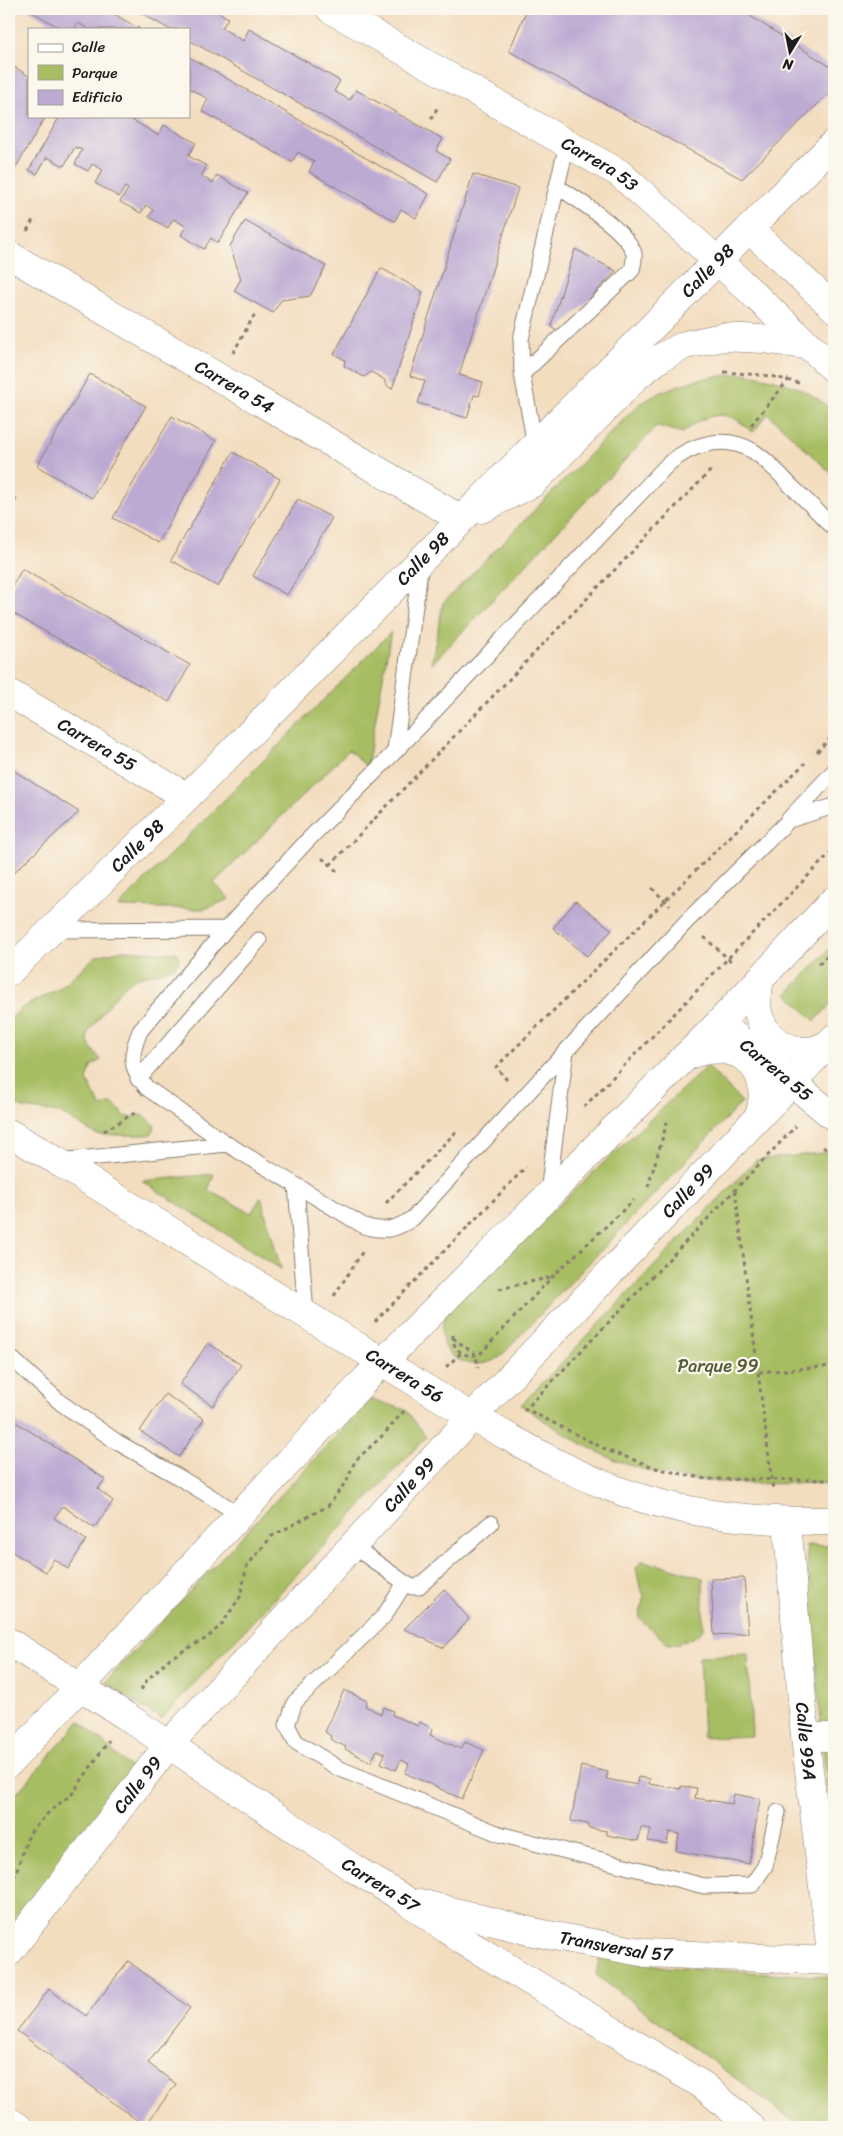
<svg xmlns="http://www.w3.org/2000/svg" width="843" height="2136" viewBox="0 0 843 2136" font-family="Sriracha,sans-serif">
  <rect width="100%" height="100%" fill="#fbf7ec"/>
  <filter id="ink" filterUnits="userSpaceOnUse"><feTurbulence type="fractalNoise" baseFrequency=".02" numOctaves="2"/><feDisplacementMap in="SourceGraphic" scale="10" xChannelSelector="R" yChannelSelector="G"/><feConvolveMatrix kernelMatrix="1 2 1 2 8 2 1 2 1" color-interpolation-filters="sRGB"/></filter>
  <filter id="wash" filterUnits="userSpaceOnUse"><feTurbulence type="fractalNoise" baseFrequency=".0096" numOctaves="4" result="noise"/><feDisplacementMap in="SourceGraphic" scale="20" xChannelSelector="R" yChannelSelector="G"/><feGaussianBlur stdDeviation="1.12" result="paint"/><feColorMatrix in="noise" values="0 0 0 0 0 0 0 0 0 0 0 0 0 0 0 0 0 1.4 0 .05"/><feComposite in="paint" operator="in"/></filter>
  <g filter="url(#wash)">
    <rect width="100%" height="100%" fill="#f3ddbf"/>
    <!-- green -->
    <path fill="#a7bd62" stroke="#626c3f" d="M748 374C781 380 809 388 834 412V476L768 414 753 432C747 428 740 421 734 418 716 410 695 421 683 433L657 426 431 665 443 603 637 406C672 383 706 375 748 374Z
      M391 632 367 767 349 750 214 883 230 899 204 909 118 907Z
      M834 944V1001L815 1021 787 994Z
      M123 950 178 953C186 973 147 973 136 978 120 986 101 1016 89 1031 84 1043 94 1051 101 1060L91 1066 87 1080 101 1107 112 1103 127 1117C146 1116 139 1110 155 1125L153 1133 149 1135H97L60 1113 23 1108 9 1102V1020L21 1008 60 988 96 956Z
      M707 1066 742 1102 499 1358C459 1379 424 1342 452 1305Z
      M831 1152 834 1154V1483C758 1484 677 1488 606 1456 576 1442 549 1424 521 1405L756 1160Z
      M214 1174 208 1190 251 1213 261 1197 281 1269 142 1181Z
      M371 1399 406 1410 426 1437 161 1719 105 1682Z
      M806 1545 834 1546V1878Z
      M642 1561 675 1569 703 1578V1630C696 1638 679 1645 668 1644L639 1618 644 1595 640 1587 636 1568Z
      M748 1654 752 1736 703 1738 699 1656Z
      M80 1721 134 1771 9 1933V1802Z
      M600 1955 666 1967 834 1977V2127H801L596 1975Z"/>
    <g id="blocks">
      <!-- building -->
      <path fill="#bdaad3" d="M27 9H105L140 29H89L78 23 75 29H62Z
        M134 9H213L228 18 222 28 243 41 249 29 340 81 334 91 350 100 356 90 443 139 436 151 450 159 437 182 189 40V29H169Z
        M527 9H739L834 69V88L742 179 509 51Z
        M189 57 429 194 416 218 401 209 395 221 309 172 314 161 298 152 292 162 202 111 208 99 189 88Z
        M9 64 29 76V116H46L9 179Z
        M60 116H125L158 135 164 125 196 143 188 156 207 166 201 176 213 183 217 175 248 193 218 243 211 238 204 249 181 235 186 226 173 219 168 228 149 217 153 210 146 205 141 213 120 202 128 189 125 187 119 197 95 183 103 170 92 164 88 171 75 164 82 150 75 147 64 166 47 157 37 174 29 170Z
        M473 174 518 188 459 375 483 382 479 396 474 395 467 418 418 403 425 381 410 376Z
        M245 221 326 266 310 296 281 300 273 313 234 291 241 279 230 246Z
        M575 249 616 271 558 331 551 326Z
        M381 268 423 292 392 389 385 384V380L371 372 364 377 344 366 345 360 334 354Z
        M90 374 146 406 92 498 37 466Z
        M172 416 216 441 158 543 113 518Z
        M233 452 280 479 218 587 171 560Z
        M9 494 17 499 9 514Z
        M298 499 332 518 287 595 253 576Z
        M22 569 190 665 169 702 9 611V592Z
        M11 769 79 812 9 877V773Z
        M576 901 612 930 587 956 553 928Z
        M208 1343 241 1365 213 1406 180 1384Z
        M165 1394 204 1419 179 1457 140 1431Z
        M11 1419 105 1479 98 1489 113 1501 94 1528 63 1506 54 1518 86 1540 68 1569 54 1559 46 1572 9 1550V1422Z
        M744 1578 748 1633 714 1635 711 1579Z
        M444 1589 469 1619 444 1648 404 1629Z
        M344 1690 367 1701 365 1706 381 1714 384 1707 393 1711 392 1715 418 1726 420 1722 433 1729 430 1735 461 1749 465 1742 484 1750 462 1799 405 1773 409 1764 401 1760 396 1770 381 1763 385 1754 377 1750 371 1762 345 1749 346 1747 330 1739 331 1736 325 1732Z
        M581 1766 608 1772 606 1779 637 1785 638 1777 650 1779 649 1784 681 1789V1786L697 1788 695 1798 732 1804 734 1794 760 1799 749 1864 676 1851 679 1834 669 1832 667 1844 648 1841 651 1829 641 1827 638 1841 607 1835V1831L588 1828V1824L571 1821Z
        M128 1961 190 2008 148 2063 176 2084 145 2126 17 2031 49 1989 86 2016Z"/>
    </g>
  </g>
  <g filter="url(#ink)">
    <use href="#blocks" fill-opacity="0" stroke="#887c6e" stroke-width="1"/>
    <g fill="none" stroke-linecap="round" stroke-linejoin="round">
      <!-- lane casing -->
      <g stroke="#887c6e" stroke-width="17">
        <path id="lane" d="M522 374 632 270C633 265 635 259 634 254 629 232 577 199 558 187
          M535 445 522 374 521 339 567 144
          M395 750 421 563
          M789 819 834 771
          M52 930 226 929
          M566 1051 413 1218C396 1230 384 1232 364 1226L227 1144 147 1088C129 1068 130 1055 140 1031L226 929 305 843 423 723 668 464C692 444 724 434 753 451 767 460 779 473 790 485 805 499 820 514 834 528
          M138 1079 259 940
          M59 1161 227 1144
          M296 1185 306 1314
          M548 1193 566 1051 687 921 789 820 834 806
          M9 1356 61 1403 117 1442 177 1476 239 1514
          M353 1546 405 1583 412 1587H418L491 1523
          M405 1583 384 1616 295 1702 287 1725 296 1742 338 1768 499 1834 704 1886 752 1885 765 1866 778 1812"/>
      </g>
      <!-- street casing -->
      <g stroke="#887c6e" stroke-width="29">
        <g id="street">
          <path id="s1" d="M9 255 461 519"/>
          <path id="s2" d="M9 693 187 797"/>
          <path id="s3" d="M719 1023 834 1117"/>
          <path id="s4" d="M9 1133 57 1161 472 1417C514 1439 555 1465 600 1483 674 1515 755 1522 834 1521"/>
          <path id="s5" d="M787 1521 805 1737 832 1961"/>
          <path id="s6" d="M9 1642 126 1716 353 1868 404 1899 462 1940 704 2086 751 2127"/>
          <path d="M805 1737H834"/>
          <path id="s7" d="M420 1903 533 1932 646 1953 834 1961"/>
          <path d="M9 2121 18 2127"/>
        </g>
      </g>
      <!-- secondary casing -->
      <g stroke="#887c6e" stroke-width="29">
        <g id="secondary">
          <path id="s8" d="M330 9 619 173 718 261 834 369"/>
          <path d="M749 229 834 308"/>
          <path d="M481 509 533 483 637 376 660 358 685 345 723 337 763 339 810 346"/>
          <path id="s9" d="M9 972 187 797 834 143"/>
          <path d="M760 979C758 990 756 1000 758 1011 762 1036 788 1055 814 1050 819 1049 824 1046 829 1044"/>
          <path d="M685 1057C732 1035 776 1064 759 1116"/>
          <path d="M9 1763 366 1379 719 1023 834 900"/>
          <path id="s10" d="M9 1952 169 1744 472 1417 834 1038"/>
        </g>
      </g>
      <!-- path -->
      <path stroke="#887c6e" stroke-width="3" stroke-dasharray="4 4" stroke-linecap="butt" d="M431 119 439 105
        M27 231 34 218
        M233 353 256 312
        M724 372 771 376 803 384
        M751 425 789 379
        M817 752 834 734
        M322 858 339 873
        M330 865 712 469
        M652 888 670 906
        M704 937 733 963
        M819 964 834 948
        M507 1080 496 1067 805 763
        M584 1107 834 849
        M104 1131 138 1111
        M823 1147 834 1155
        M648 1187 668 1119
        M735 1190 773 1490
        M386 1203 457 1131
        M499 1289 552 1277
        M334 1296 363 1251
        M375 1322 526 1167
        M453 1335C452 1351 466 1359 480 1354L552 1277 634 1200
        M453 1338 476 1355 478 1368
        M446 1367 461 1353
        M759 1372 834 1366
        M524 1408 609 1451 659 1469 706 1479 834 1480
        M524 1411 796 1126
        M141 1690 147 1680 170 1658 207 1638 222 1624 240 1597 247 1566 272 1536 328 1506 347 1480 355 1461 383 1435 404 1411
        M9 1893 29 1834 50 1811 73 1793 109 1740"/>
      <!-- lane -->
      <use href="#lane" stroke="#fff" stroke-width="15"/>
      <!-- street -->
      <use href="#street" stroke="#fff" stroke-width="28"/>
      <!-- secondary -->
      <use href="#secondary" stroke="#fff" stroke-width="28"/>
    </g>
  </g>
  <g text-anchor="middle" dominant-baseline="central" stroke-width="4.5" stroke-linejoin="round" paint-order="stroke">
    <!-- street labels -->
    <g font-size="18" fill="#1c1c1c" stroke="#fbf7ec">
      <text stroke="none"><textPath href="#s8" startOffset="311">Carrera 53</textPath></text>
      <text stroke="none"><textPath href="#s9" startOffset="990">Calle 98</textPath></text>
      <text stroke="none"><textPath href="#s1" startOffset="261">Carrera 54</textPath></text>
      <text stroke="none"><textPath href="#s9" startOffset="585">Calle 98</textPath></text>
      <text stroke="none"><textPath href="#s2" startOffset="102">Carrera 55</textPath></text>
      <text stroke="none"><textPath href="#s9" startOffset="180">Calle 98</textPath></text>
      <text stroke="none"><textPath href="#s3" startOffset="74">Carrera 55</textPath></text>
      <text stroke="none"><textPath href="#s10" startOffset="1021">Calle 99</textPath></text>
      <text stroke="none"><textPath href="#s4" startOffset="464">Carrera 56</textPath></text>
      <text stroke="none"><textPath href="#s10" startOffset="616">Calle 99</textPath></text>
      <text stroke="none"><textPath href="#s5" startOffset="221">Calle 99A</textPath></text>
      <text stroke="none"><textPath href="#s10" startOffset="211">Calle 99</textPath></text>
      <text stroke="none"><textPath href="#s6" startOffset="444">Carrera 57</textPath></text>
      <text stroke="none"><textPath href="#s7" startOffset="201">Transversal 57</textPath></text>
    </g>
    <!-- park labels -->
    <g font-size="18" fill="#545c38" stroke="#fbf7ec">
      <text x="718" y="1366">Parque 99</text>
    </g>
  </g>
  <!-- margin -->
  <rect width="843" height="2136" fill="none" stroke="#fbf7ec" stroke-width="30"/>
  <!-- legend -->
  <rect x="28" y="28" width="162" height="90" fill="#fbf7ec" stroke="#a29f99"/>
  <rect x="38" y="44" width="25" height="8" fill="#ffffff" stroke="#a29f99"/>
  <text x="72" y="52" font-size="15" fill="#1c1c1c">Calle</text>
  <rect x="38" y="65" width="25" height="15" fill="#a7bd62" stroke="#a29f99"/>
  <text x="72" y="78" font-size="15" fill="#1c1c1c">Parque</text>
  <rect x="38" y="90" width="25" height="15" fill="#bdaad3" stroke="#a29f99"/>
  <text x="72" y="102" font-size="15" fill="#1c1c1c">Edificio</text>
  <!-- north arrow -->
  <g transform="translate(790 52) rotate(190)" stroke="#fbf7ec" stroke-width="4" paint-order="stroke">
  <path d="M0-4L9 19L0 12L-9 19Z" fill="#1c1c1c"/>
  <text y="-8" font-size="14" font-weight="bold" text-anchor="middle" fill="#1c1c1c">N</text>
  </g>
</svg>
